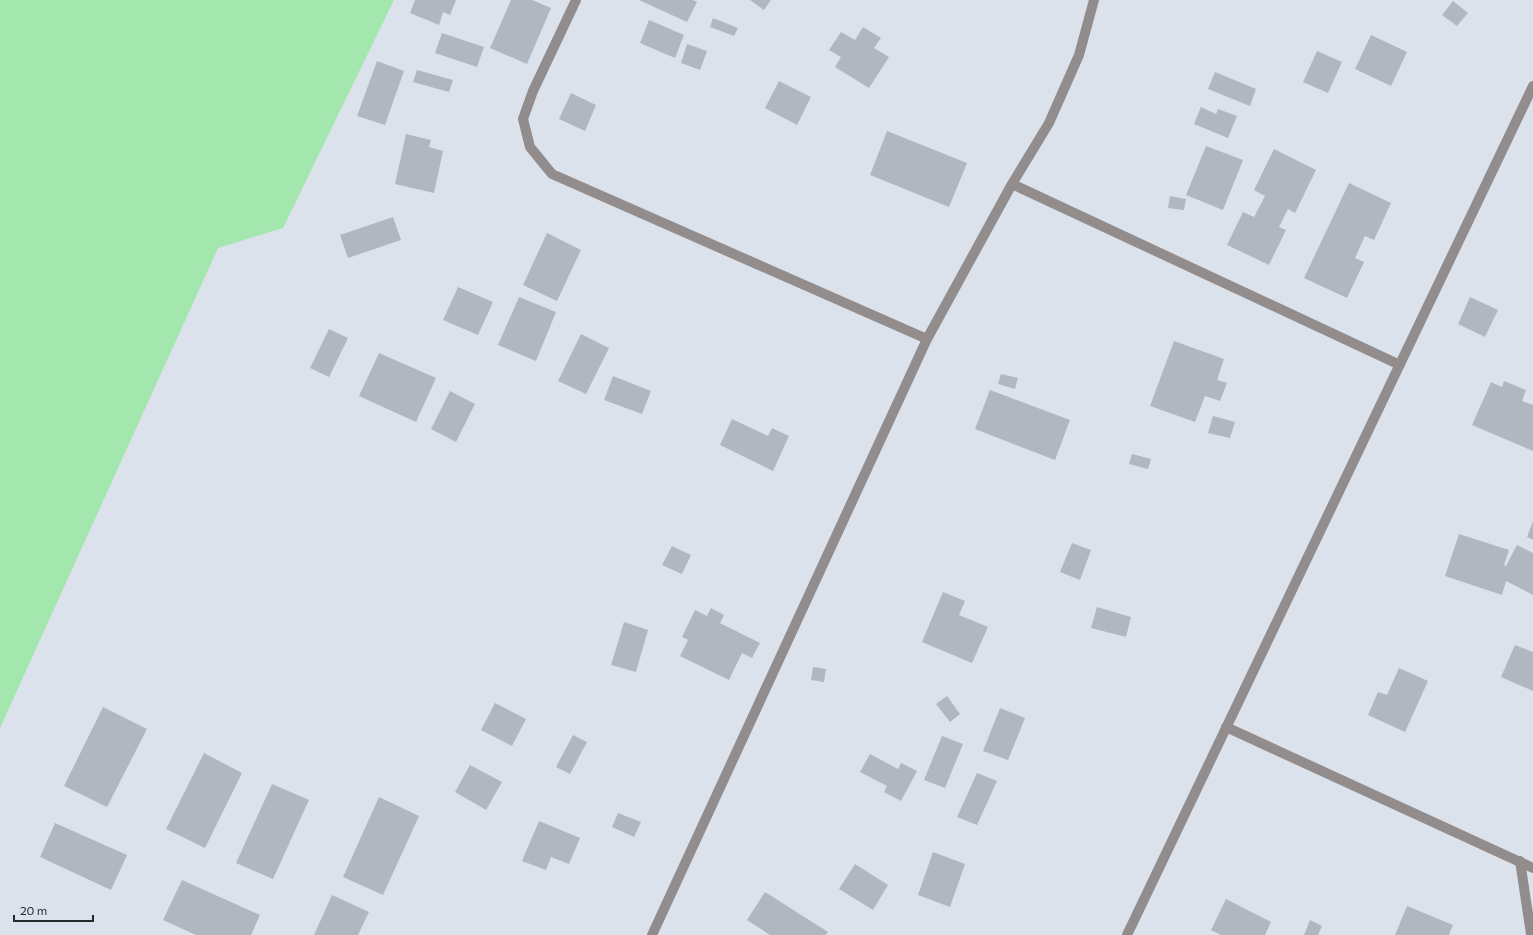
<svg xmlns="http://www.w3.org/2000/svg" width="1533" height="935" viewBox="0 0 1533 935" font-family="Commissioner,sans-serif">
  <rect width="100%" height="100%" fill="#dce2eb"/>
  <!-- green -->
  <path fill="#a3e6ae" d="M0 0H394L283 228 218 248 0 728Z"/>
  <!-- building -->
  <path fill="#b1b7c0" d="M415 0H456L450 15 443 12 439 25 410 13Z
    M511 0H532L551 8 527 64 490 48Z
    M639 0H693L697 2 687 22Z
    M750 0H771L764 10Z
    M1453 1 1468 13 1457 26 1442 15Z
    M713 18 738 28 734 36 710 27Z
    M649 20 684 35 675 58 640 43Z
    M863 27 881 38 874 48 889 57 869 88 835 67 841 57 829 50 841 32 855 40Z
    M442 33 484 47 477 67 435 53Z
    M1371 35 1407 52 1391 86 1355 69Z
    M687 44 707 51 700 70 681 63Z
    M1317 51 1342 62 1328 93 1303 82Z
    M377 61 404 71 385 125 357 116Z
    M417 70 453 80 449 92 413 82Z
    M1215 72 1256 89 1250 106 1208 89Z
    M779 81 811 97 797 125 765 108Z
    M571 93 596 105 585 131 559 119Z
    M1201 107 1216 114 1218 109 1237 116 1228 138 1194 124Z
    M887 131 967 163 949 207 870 175Z
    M406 134 431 140 429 147 443 151 434 193 395 184Z
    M1206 146 1243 160 1223 210 1186 195Z
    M1274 149 1316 170 1295 213 1288 209 1279 227 1286 230 1269 265 1227 245 1243 212 1254 217 1265 196 1254 190Z
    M1349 183 1391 203 1374 240 1365 236 1355 258 1364 262 1347 298 1304 278Z
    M1170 196 1186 199 1184 210 1168 208Z
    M393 217 401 240 348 258 340 235Z
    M547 233 581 250 557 301 523 285Z
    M458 287 493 302 478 335 443 320Z
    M519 297 556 312 536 361 498 345Z
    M1470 297 1498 310 1485 337 1458 324Z
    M329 329 348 338 329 377 310 368Z
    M581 334 609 348 586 394 558 381Z
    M1174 341 1224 359 1217 380 1227 383 1220 401 1205 396 1195 422 1150 406Z
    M379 353 436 378 416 422 359 396Z
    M1001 374 1018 378 1015 389 998 384Z
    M613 376 651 391 642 414 604 400Z
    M1504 381 1526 390 1522 401 1533 405V451L1472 425 1491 382 1502 387Z
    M990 390 1070 420 1055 460 975 429Z
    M450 391 475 404 456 442 431 429Z
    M1213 416 1235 422 1230 438 1208 433Z
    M732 419 768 436 772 428 789 436 773 471 720 445Z
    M1132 454 1151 459 1148 469 1129 464Z
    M1533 521V540L1527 537Z
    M1459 534 1509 550 1504 565 1506 566 1517 545 1533 553V595L1506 581 1502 595 1445 576Z
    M1072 543 1091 550 1080 580 1060 572Z
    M672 546 691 555 682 574 662 565Z
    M943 592 965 601 959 615 988 627 972 663 922 642Z
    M1097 607 1131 617 1126 637 1091 628Z
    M711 608 724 615 720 623 760 643 752 658 742 653 729 680 680 656 688 640 682 637 695 610 707 616Z
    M624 622 648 630 636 672 611 665Z
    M1515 645 1533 652V691L1501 677Z
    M813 667 826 669 824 682 811 680Z
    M1399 668 1428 681 1405 732 1368 715 1378 692 1387 695Z
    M947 696 960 714 950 722 936 704Z
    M495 703 526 719 512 746 481 730Z
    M103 707 147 729 107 807 64 786Z
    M1000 708 1025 718 1008 760 983 751Z
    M573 735 587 742 570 774 556 767Z
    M942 736 963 744 945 788 924 780Z
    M204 753 242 773 205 848 166 829Z
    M870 754 898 769 901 763 917 771 901 801 884 792 887 786 860 772Z
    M470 765 502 782 486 810 455 792Z
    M977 773 997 781 977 825 957 817Z
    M272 784 309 800 273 879 236 863Z
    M379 797 419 816 383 895 343 877Z
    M618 813 641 822 634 837 612 827Z
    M539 821 580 838 569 864 551 857 546 870 522 861Z
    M55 823 127 855 111 890 40 857Z
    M933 852 965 864 950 907 918 895Z
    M855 864 888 885 873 910 839 889Z
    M182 880 260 915 251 935H196L163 920Z
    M765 892 828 932 826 935H770L747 920Z
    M332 895 369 912 358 935H314Z
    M1226 899 1271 922 1265 935H1221L1211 930Z
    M1407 906 1453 925 1449 935H1395Z
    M1310 920 1322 926 1318 935H1304Z"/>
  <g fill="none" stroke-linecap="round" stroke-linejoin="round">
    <!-- minor -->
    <path stroke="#928d8c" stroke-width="10" d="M576 0 533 91 523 119 530 147 552 174 927 339
      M1012 184 1400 365
      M1226 727 1533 868
      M1520 861 1531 934
      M652 935 927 339 1012 184 1049 123 1079 55 1094 0
      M1127 935 1533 86"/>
  </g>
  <!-- scale -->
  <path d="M14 915v6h79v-6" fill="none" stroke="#27292c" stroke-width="2"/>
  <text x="20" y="915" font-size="12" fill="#27292c" stroke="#dce2eb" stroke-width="3" paint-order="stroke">20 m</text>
</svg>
